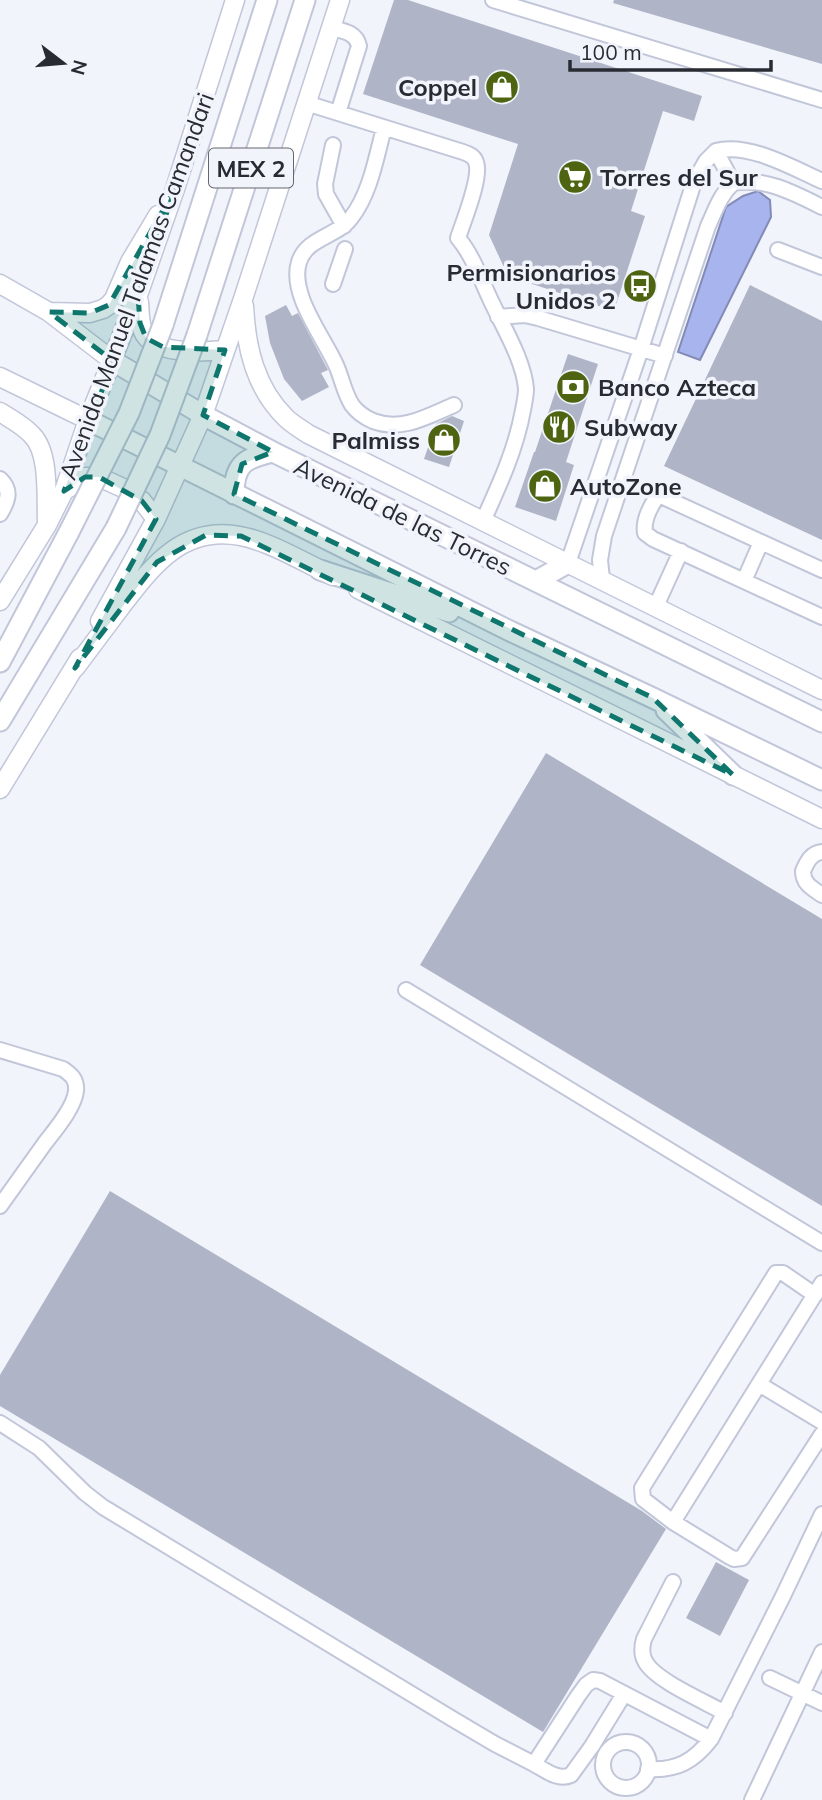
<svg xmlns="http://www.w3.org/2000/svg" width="822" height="1800" viewBox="0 0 822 1800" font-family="Mulish,sans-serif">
  <rect width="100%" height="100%" fill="#f2f4fc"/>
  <!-- water -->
  <path fill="#a7b4ed" stroke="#818bb5" stroke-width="2" d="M758 191 770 200 771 217 700 360 678 352 726 207 743 196Z"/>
  <!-- building -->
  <path fill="#afb4c7" d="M394 0H408L702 96 694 121 663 111 631 211 645 216 614 311 508 276 489 235 518 144 363 94Z
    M614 0H822V64L613 3Z
    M750 285 822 321V540L664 466Z
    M286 305 292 316 298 313 328 370 321 373 329 387 302 401 284 379 270 343 265 316Z
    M568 354 598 364 566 462 574 465 556 521 515 507 534 452H535Z
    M452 416 464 421 449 467 424 459 436 424Z
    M546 753 822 919V1206L420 965Z
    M110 1191 642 1511 666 1529 543 1732 0 1406V1375Z
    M716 1562 749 1580 720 1636 686 1618Z"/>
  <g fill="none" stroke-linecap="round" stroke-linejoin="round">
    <!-- minor casing -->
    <g stroke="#c1c6d9" stroke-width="18">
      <path id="minor" d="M493 0 822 100
        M331 28C343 31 356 32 359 46L338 113
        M306 103 463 152C469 154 474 156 476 162 482 177 463 222 458 238 474 257 482 283 493 305 505 330 524 362 526 389 526 396 524 404 523 410 516 449 499 486 483 521
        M384 128C376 158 370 194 351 218 337 237 307 237 299 262 289 294 323 336 336 365 342 378 344 393 352 405 357 412 364 417 373 421 402 432 428 416 454 405
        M333 145 325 184 326 194 344 226
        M716 151C748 142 793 168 822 181
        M716 151 733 183
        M733 183C765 177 794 193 822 207
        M778 250 822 267
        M333 284 345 249
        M498 317 525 315 538 318 665 356
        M0 479C12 490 8 501 0 514
        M568 563 641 349 694 182 706 161 716 151
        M822 570 661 496 657 497C650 507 643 520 645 533L653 539 822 617
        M602 579 600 560 604 536 708 226C715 211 720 195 733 183
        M744 581 761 542
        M656 606 681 551
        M822 852C811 853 807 862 803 871 803 884 812 888 822 895
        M406 990 822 1243
        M0 1050 63 1069C72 1075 77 1080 76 1091 74 1108 55 1130 45 1143 30 1164 15 1185 0 1206
        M759 1384 822 1283
        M822 1422 759 1384 673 1522 730 1557 734 1559 742 1558 822 1434
        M0 1423 39 1448 85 1493 103 1507 451 1718 495 1744 534 1764 578 1696 586 1685 593 1680 600 1681 711 1739
        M673 1522 643 1499 642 1488 776 1273H783L815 1295
        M673 1582 644 1639C642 1646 641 1654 645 1661 654 1680 706 1702 725 1713
        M770 1678 822 1703
        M603 1765a23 23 0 1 1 46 0a23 23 0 1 1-46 0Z
        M534 1764C545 1770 558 1781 571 1775L592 1746 624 1694
        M648 1769C677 1771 694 1761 711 1739L783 1596 822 1514
        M752 1800 822 1652"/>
    </g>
    <!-- major casing -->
    <g stroke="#c1c6d9" stroke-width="21">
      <path id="major" d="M0 284 49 312 113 361
        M139 302C140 313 139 326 145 335 158 355 204 352 225 350
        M244 306C246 347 255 388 286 418 292 424 301 429 308 434L822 690
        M49 312 90 313 103 309 109 305 114 299 130 262 158 215
        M0 377 88 420
        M0 412C11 419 23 425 32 435 50 453 46 497 47 522
        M64 491 85 477H99L123 488 142 501 156 519
        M358 589 822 819
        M0 601 47 525 64 491 88 420 138 295 175 189 235 0
        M100 621 156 519 203 415 243 299 340 0
        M75 668C90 648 105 628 120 608 151 568 181 525 240 536 269 541 305 563 333 576
        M0 789 80 658"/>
    </g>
    <!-- highway casing -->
    <g stroke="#c1c6d9" stroke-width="23">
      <path id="highway" d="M163 325 267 0
        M197 335 305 0
        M113 361 203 415 273 452 822 722
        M88 420 510 631 653 698 822 780
        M234 494C234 463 246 458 273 452
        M320 570 449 612
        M536 581 568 563
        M0 662 69 532
        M666 710 733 775
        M0 721 116 528"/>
    </g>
    <!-- minor -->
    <use href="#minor" stroke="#fff" stroke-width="14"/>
    <!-- major -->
    <use href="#major" stroke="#fff" stroke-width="18"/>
    <!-- highway -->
    <use href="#highway" stroke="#fff" stroke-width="19"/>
    <!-- highway-bridge casing -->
    <g stroke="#c1c6d9" stroke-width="23" stroke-linecap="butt">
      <path id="highway-bridge" d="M116 528 160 435 197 335
        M69 532 129 413 163 325"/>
    </g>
    <!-- highway-bridge -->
    <use href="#highway-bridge" stroke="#fff" stroke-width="19"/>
  </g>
  <!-- marked area -->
  <path fill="#0f766e" fill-opacity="0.2" stroke="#0f766e" stroke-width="5" stroke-dasharray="14 9" stroke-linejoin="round" d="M175 189 138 295 140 323 146 338 163 347 225 350 203 415 273 452 242 464 234 494 653 698 733 775 241 536 206 535 157 562 75 668 156 519 142 501 99 477H85L64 491 113 361 49 312 90 313 109 305Z"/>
  <!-- icons -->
  <defs>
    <g id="shop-disc" transform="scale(1.75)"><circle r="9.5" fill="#4e6411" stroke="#f2f4fc"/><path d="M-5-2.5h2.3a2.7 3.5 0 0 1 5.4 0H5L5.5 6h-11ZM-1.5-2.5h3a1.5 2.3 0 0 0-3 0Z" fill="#fff"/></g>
    <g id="supermarket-disc" transform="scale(1.75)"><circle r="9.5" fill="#4e6411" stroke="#f2f4fc"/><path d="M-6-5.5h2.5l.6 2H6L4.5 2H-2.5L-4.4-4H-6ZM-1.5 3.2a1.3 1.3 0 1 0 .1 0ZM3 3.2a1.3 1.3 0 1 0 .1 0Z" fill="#fff"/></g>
    <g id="bus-disc" transform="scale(1.75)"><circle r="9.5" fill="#4e6411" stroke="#f2f4fc"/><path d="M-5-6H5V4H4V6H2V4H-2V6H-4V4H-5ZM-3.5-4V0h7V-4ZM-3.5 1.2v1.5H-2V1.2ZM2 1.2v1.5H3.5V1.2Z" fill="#fff"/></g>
    <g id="bank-disc" transform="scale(1.75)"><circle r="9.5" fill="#4e6411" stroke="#f2f4fc"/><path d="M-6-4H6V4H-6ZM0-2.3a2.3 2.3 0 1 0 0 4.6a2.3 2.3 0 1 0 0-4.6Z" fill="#fff"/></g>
    <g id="restaurant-disc" transform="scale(1.75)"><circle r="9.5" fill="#4e6411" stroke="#f2f4fc"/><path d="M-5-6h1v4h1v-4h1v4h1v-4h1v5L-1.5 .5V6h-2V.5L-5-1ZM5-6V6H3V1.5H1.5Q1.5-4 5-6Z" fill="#fff"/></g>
  </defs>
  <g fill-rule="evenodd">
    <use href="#shop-disc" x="502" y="87"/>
    <use href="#supermarket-disc" x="575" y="177"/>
    <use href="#bus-disc" x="640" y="286"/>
    <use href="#bank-disc" x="573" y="387"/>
    <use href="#restaurant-disc" x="559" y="427"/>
    <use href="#shop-disc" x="444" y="440"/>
    <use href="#shop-disc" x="545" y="486"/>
  </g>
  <g text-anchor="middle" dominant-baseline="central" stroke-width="7" stroke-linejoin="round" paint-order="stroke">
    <!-- shield labels -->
    <rect fill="#f2f4fc" stroke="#65676f" stroke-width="2" x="209" y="148.5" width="84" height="39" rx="5"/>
    <g font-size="23" font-weight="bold" fill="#292b33">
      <text x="251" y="168">MEX 2</text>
    </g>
    <!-- poi labels -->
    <g font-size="24" font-weight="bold" fill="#292b33" stroke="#f2f4fc" text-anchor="start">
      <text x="477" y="87" text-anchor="end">Coppel</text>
      <text x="600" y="177">Torres del Sur</text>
      <text x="616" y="272" text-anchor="end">Permisionarios<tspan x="616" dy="28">Unidos 2</tspan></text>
      <text x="598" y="387">Banco Azteca</text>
      <text x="584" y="427">Subway</text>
      <text x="420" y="440" text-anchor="end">Palmiss</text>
      <text x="570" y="486">AutoZone</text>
    </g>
    <!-- street labels -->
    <g font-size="24" fill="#292b33" stroke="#f2f4fc">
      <text transform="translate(136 286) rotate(-70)">Avenida Manuel Talamas Camandari</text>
      <text transform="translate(403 516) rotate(26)">Avenida de las Torres</text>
    </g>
  </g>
  <!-- north arrow -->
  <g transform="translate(63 63) rotate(106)" stroke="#f2f4fc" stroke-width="5" paint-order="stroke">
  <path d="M0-5L12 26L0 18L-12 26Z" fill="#292b33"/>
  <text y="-10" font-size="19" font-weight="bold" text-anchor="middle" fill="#292b33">N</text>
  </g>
  <!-- scale -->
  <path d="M570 60v10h201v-10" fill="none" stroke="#292b33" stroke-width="3.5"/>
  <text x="580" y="60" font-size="21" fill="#292b33" stroke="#f2f4fc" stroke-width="5" paint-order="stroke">100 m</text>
</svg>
